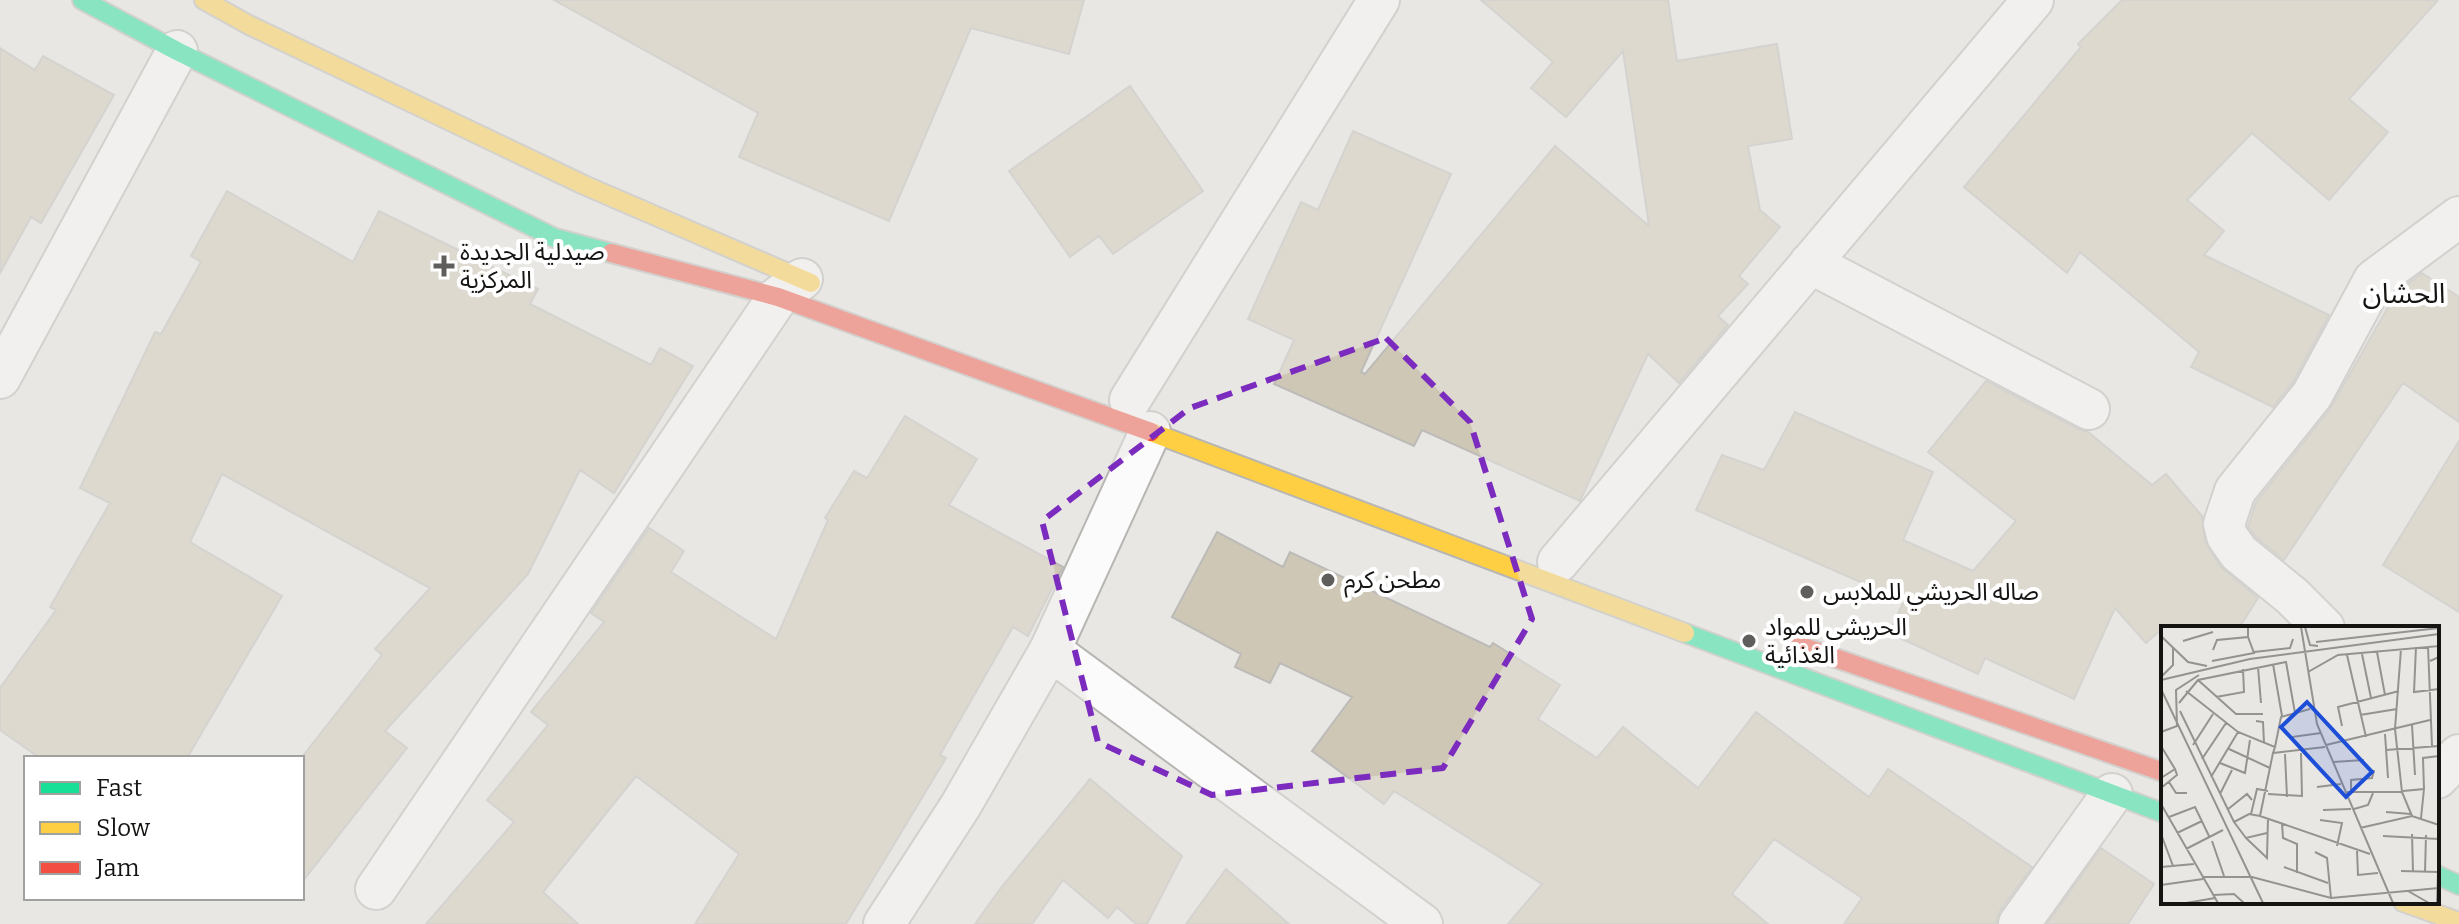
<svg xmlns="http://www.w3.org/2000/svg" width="2459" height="924" viewBox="0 0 2459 924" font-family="Bitter,'Noto Sans Arabic',serif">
  <rect width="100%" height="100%" fill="#e9e7e4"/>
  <!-- building -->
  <path fill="#cec7b6" stroke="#bcbbb8" stroke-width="2" d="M554 0H1084L1069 54 971 28 889 221 739 157 758 113Z
    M1481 0H1668L1677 61 1777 44 1792 139 1748 146 1760 210 1780 227 1739 276 1748 284 1718 316 1728 325 1679 383 1648 354 1580 501 1422 430 1414 446 1274 384 1294 340 1248 319 1301 202 1318 210 1353 131 1451 174 1361 372 1365 374 1555 146 1649 226 1623 51 1566 117 1531 88 1553 62Z
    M2122 0H2438L2349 99 2388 132 2329 200 2252 133 2187 200 2224 231 2204 255 2329 315 2293 382 2273 407 2191 367 2199 352 2080 252 2067 273 1964 187 2081 47 2078 44Z
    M0 48 35 70 43 56 114 95 41 223 31 217 0 273Z
    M1130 86 1203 191 1113 254 1099 236 1070 257 1009 171Z
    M227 191 353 262 379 211 538 289 530 304 651 365 660 348 693 366 614 493 580 470 528 574 385 731 407 748 302 882V757L382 655 375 649 430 588 222 474 190 542 282 596 187 758H40L0 730V688L56 610 50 607 110 503 80 488 155 332 161 334 201 262 191 256Z
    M2422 273 2459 297V422L2403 383 2284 560 2256 537 2248 526 2256 502 2330 409 2396 293Z
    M1986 381 2078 429 2088 432 2152 485 2166 474 2202 516 2205 542 2220 566 2258 598 2239 628H2163L2146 643 2115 608 2074 699 1985 658 1978 674 1889 633 1904 601 1696 510 1722 455 1764 470 1795 412 1933 472 1903 540 1973 571 2016 521 1928 452Z
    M905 416 977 459 949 505 1063 567 1028 636 1013 627 940 755 946 758 846 924H695L739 854 636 776 543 892 578 924H426L514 822 487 800 548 725 531 712 604 622 591 613 649 528 684 551 671 572 776 639 828 520 825 518 854 471 867 478Z
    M2459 441V612L2383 565Z
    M1217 532 1283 567 1290 552 1490 647 1493 643 1560 685 1538 719 1597 758 1623 727 1698 788 1756 712 1869 797 1888 769 2032 867 2000 911 1996 924H1844L1862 898 1774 839 1732 894 1768 924H1508L1542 884 1394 791 1384 804 1312 751 1352 697 1280 663 1270 683 1235 667 1241 654 1172 617Z
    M1090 779 1182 856 1147 924H1136L1117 907 1108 918 1063 880 1032 924H975L1000 889Z
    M2101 848 2154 884 2128 924H2047Z
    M1226 869 1289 924H1186Z"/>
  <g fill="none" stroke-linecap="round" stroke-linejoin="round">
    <!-- street casing -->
    <g stroke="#b7b6b3" stroke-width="44">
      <path id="street" d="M1810 263 2089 409
        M0 378 177 51
        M1130 400 1379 0
        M1558 562 2033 0
        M2324 628 2292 596 2239 553 2227 536 2224 524 2235 491 2312 395 2374 280 2459 217
        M1050 650 1422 924
        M2437 778 2459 755
        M376 889 778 297 802 279
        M884 924 961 805 1050 650 1150 432
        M2019 924 2112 794"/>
    </g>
    <!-- fast casing -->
    <g stroke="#b7b6b3" stroke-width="22">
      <path id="fast" d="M82 0 177 51 555 238 611 253
        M1685 633 2163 813
        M2437 875 2459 885"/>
    </g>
    <!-- slow casing -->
    <g stroke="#b7b6b3" stroke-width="22">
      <path id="slow" d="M204 0 249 25 584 185 811 283
        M1151 432 1685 633
        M2403 902 2459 922"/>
    </g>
    <!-- jam casing -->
    <g stroke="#b7b6b3" stroke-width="22">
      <path id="jam" d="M611 253 778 297 1151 432
        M1795 644 2163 772"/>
    </g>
    <!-- street -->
    <use href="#street" stroke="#fcfbfb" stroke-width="40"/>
    <!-- fast -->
    <use href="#fast" stroke="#16e098" stroke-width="18"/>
    <!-- slow -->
    <use href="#slow" stroke="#ffcf43" stroke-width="18"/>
    <!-- jam -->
    <use href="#jam" stroke="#f24e42" stroke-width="18"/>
  </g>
  <!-- marked area -->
  <path d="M0 0H2459V924H0ZM1386 338 1470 422 1532 619 1443 768 1212 795 1098 742 1042 521 1190 408Z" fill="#e9e7e4" fill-opacity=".55" fill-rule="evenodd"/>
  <path fill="none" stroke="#7b2cbf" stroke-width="6" stroke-dasharray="16 10" stroke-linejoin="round" d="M1386 338 1470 422 1532 619 1443 768 1212 795 1098 742 1042 521 1190 408Z"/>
  <!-- markers -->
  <g fill="#5f5e5c" stroke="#fff" stroke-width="3">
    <path d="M440 254h8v8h8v8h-8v8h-8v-8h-8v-8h8z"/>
    <circle cx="1328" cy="580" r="8"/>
    <circle cx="1807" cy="592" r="8"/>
    <circle cx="1749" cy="641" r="8"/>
  </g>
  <g text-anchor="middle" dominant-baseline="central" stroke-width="8" stroke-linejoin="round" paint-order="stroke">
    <!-- poi labels -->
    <g font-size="24" fill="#151412" stroke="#fff" text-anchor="start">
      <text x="460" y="252">صيدلية الجديدة<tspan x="460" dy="28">المركزية</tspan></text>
      <text x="1344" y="580">مطحن كرم</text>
      <text x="1823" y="592">صاله الحريشي للملابس</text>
      <text x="1765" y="627">الحريشي للمواد<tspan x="1765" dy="28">الغذائية</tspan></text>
    </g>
    <!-- quarter labels -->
    <g font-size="28" fill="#151412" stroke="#fff">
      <text x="2404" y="293">الحشان</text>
    </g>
  </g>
  <!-- overview -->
  <g transform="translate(2161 626)">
    <rect width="278" height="278" fill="#e9e7e4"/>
    <path fill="none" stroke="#949390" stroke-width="2" d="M140 1 156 98 232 277M144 1 149 19 157 20M0 10 27 36 46 40M22 15 52 6M155 16 278 2M267 20 271 120M255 21 253 66 278 63M240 23 234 103 241 166M52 24 56 14 87 11V1M93 26 129 22 132 13M216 26 224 69M201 28 210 72M186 29 205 111M51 35 93 27 87 11M112 38 121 90M97 41 100 77M147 46 177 29 278 20V31L269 35M1 50 12 39V22M0 54 89 33 278 8M37 54 75 88H102M0 63 102 277M25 65 77 106 114 121 112 127 164 121M55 71 83 66 82 43M18 77 37 54 125 36 134 87M19 85 73 196 85 212 106 207M199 89 236 83M95 95 102 96 103 117M251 99 254 149M181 100 177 81 238 65M0 106 16 100 15 64 38 49M224 108 227 152M131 111 160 107M32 119 52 88M165 119 269 94M0 120 14 143 0 152M114 121 120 91 149 83M68 123 109 142M225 124 278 120M124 128 126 171M41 133 65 97M172 136 203 134M59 137 84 147 89 114M50 151 77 106M8 156 15 167H26M156 161 180 158M0 162 16 149 14 143M242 165 263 163 262 132 278 130M186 166H241L251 190M190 166V154L211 152 213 144M59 168 71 144M107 168 141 170 140 127M0 178 57 277M193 183 207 179 212 167M66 184 86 168 91 174M162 184 190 183M225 186 250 188M90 188 96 163 107 165M99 190 112 127M8 191 34 181 48 210M260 192 263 163M159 194 181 197 176 220M73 196 88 188 99 190 209 228M121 197 122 212 136 218V247M199 202 251 190 278 199M16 207 41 195M0 208 12 240M251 208 252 246M222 210 278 213M85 212 106 232 107 192M51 215 63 250M25 223 62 204M196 225 197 249 217 247M154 226 166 232 170 272M0 241 33 238M123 241 167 257M240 245 277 246 278 239M264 246 265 209M41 251H91L170 272 278 262M0 259 42 253M247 265 268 277M52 269 73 268 83 277M25 277 54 272M276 277 277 246"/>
    <path fill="#1d4ed8" fill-opacity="0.15" stroke="#1d4ed8" stroke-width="4" d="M146 76 211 146 185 171 120 101Z"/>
    <rect width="278" height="278" fill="none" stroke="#151412" stroke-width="4"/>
  </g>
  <!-- legend -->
  <rect x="24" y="756" width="280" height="144" fill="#ffffff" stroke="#a1a1a0" stroke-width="2"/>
  <rect x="40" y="782" width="40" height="12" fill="#16e098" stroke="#a1a1a0" stroke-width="2"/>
  <text x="96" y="796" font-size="24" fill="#151412">Fast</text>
  <rect x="40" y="822" width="40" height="12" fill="#ffcf43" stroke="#a1a1a0" stroke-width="2"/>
  <text x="96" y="836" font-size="24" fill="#151412">Slow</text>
  <rect x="40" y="862" width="40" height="12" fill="#f24e42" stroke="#a1a1a0" stroke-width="2"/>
  <text x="96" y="876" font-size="24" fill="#151412">Jam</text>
</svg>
